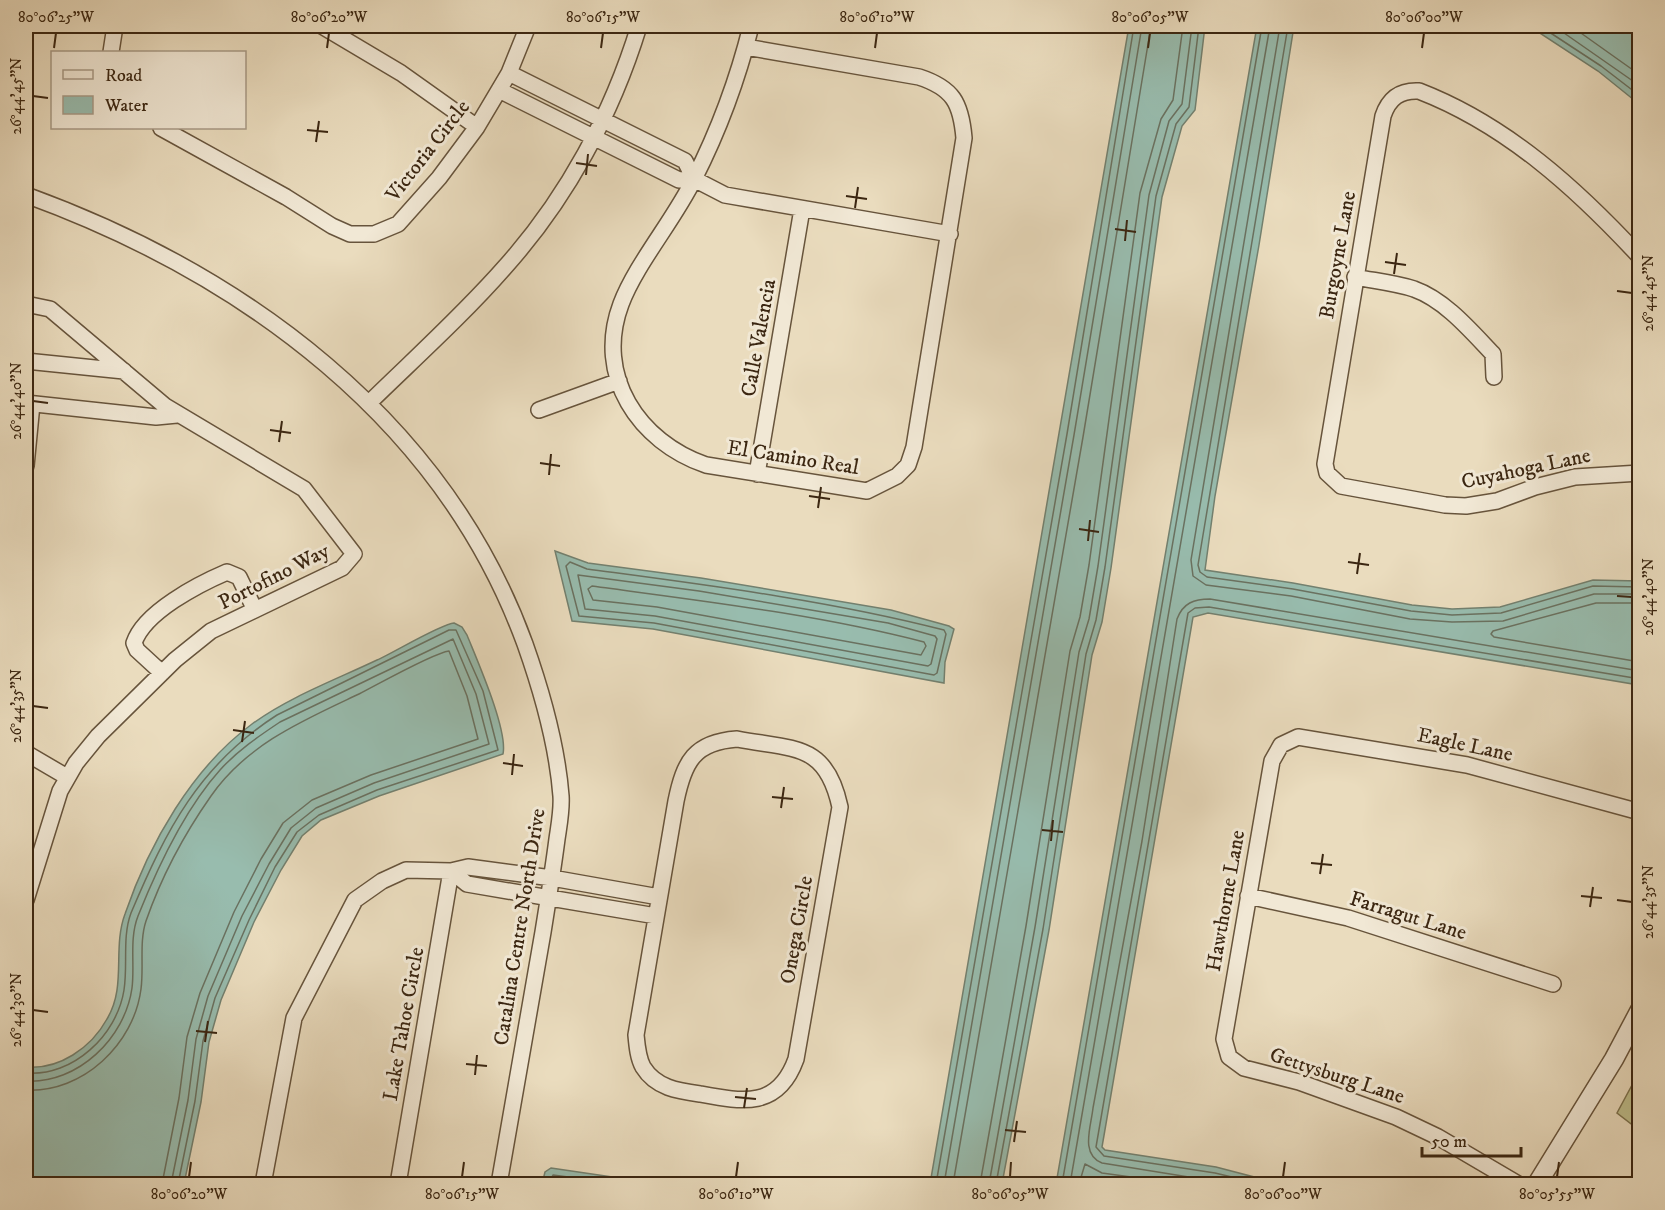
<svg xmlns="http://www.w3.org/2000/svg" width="1665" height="1210" viewBox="0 0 1665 1210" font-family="'IM FELL DW Pica',serif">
  <rect width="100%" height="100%" fill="#eadcbe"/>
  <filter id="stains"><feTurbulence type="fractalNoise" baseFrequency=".00333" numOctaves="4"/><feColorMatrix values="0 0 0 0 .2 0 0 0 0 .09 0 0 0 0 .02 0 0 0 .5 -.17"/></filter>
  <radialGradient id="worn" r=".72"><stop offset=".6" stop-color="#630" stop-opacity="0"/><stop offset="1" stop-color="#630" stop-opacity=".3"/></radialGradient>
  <!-- green -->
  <path fill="#bebe8c" stroke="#7c724e" stroke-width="1.5" d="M1639 1072V1130L1617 1113Z"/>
  <!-- water -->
  <path fill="#98bcae" stroke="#73806f" stroke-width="1.5" d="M1129 26H1205L1195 110 1182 126 1162 197 1111 568 1102 622 1092 655 1049 930 1002 1184H930Z
    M1257 26H1294L1259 245 1215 496 1205 570 1293 583 1412 605 1452 609 1500 607 1593 580 1639 581V685L1208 613 1193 617 1102 1147 1105 1150 1216 1167 1281 1184H1056Z
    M1529 26H1639V104L1598 71Z
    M555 551 588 563 701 578 891 610 949 626 954 629 945 662 944 683 653 629 572 621Z
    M454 623 462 627 467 635C477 660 508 730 503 754L379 796 321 820 302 836 281 870 254 922 221 1000 209 1042 201 1102 184 1184H26V1067C59 1070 91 1048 107 1019 127 986 112 949 125 914 149 844 192 768 252 724 289 697 335 680 377 660 393 653 441 624 454 623Z
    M551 1168 660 1184H542L545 1172Z"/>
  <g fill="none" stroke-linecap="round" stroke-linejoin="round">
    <!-- shore -->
    <path stroke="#6a7160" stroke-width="1.5" d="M1280 26 1191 560 1193 576 1206 585 1291 596 1410 619 1452 622 1503 621 1594 594H1640
      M1288 26 1198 565 1200 572 1207 577 1293 589 1411 611 1452 615 1501 613 1593 586 1640 587
      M1540 26 1601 66 1640 96
      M1554 26 1640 86
      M1571 26 1640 75
      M570 562 587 569C706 585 827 600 944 630L946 634 937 673 934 675 654 623 579 616 566 566Z
      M578 575 699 591 888 623 935 636 937 639 931 664 928 666 655 616 585 609Z
      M592 586C702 601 816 614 924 642L926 646 921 655 657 607 593 600 588 589Z
      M1640 603H1596L1493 631 1491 634 1494 637 1640 662
      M26 1073C73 1077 117 1035 124 990 128 965 122 937 131 913 166 830 199 765 277 715L449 630H456L483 691 498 750 377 790 319 815 297 832 275 867 249 920 215 998 203 1041 195 1101 178 1184
      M26 1081C78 1084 125 1038 132 988 135 965 129 939 138 916 158 866 184 810 220 770 237 751 259 736 280 722L453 639 476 694 489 744 374 783 316 808 291 828 269 864 242 916 208 996 196 1039 188 1100 171 1184
      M26 1090C83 1093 134 1044 141 989 144 967 139 942 146 921 161 878 185 833 211 796 247 744 304 720 359 694 377 685 433 653 449 651L467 696 478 739 371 775 312 800 283 823 261 859 234 912 200 993 187 1037 179 1098 162 1184
      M548 1184 553 1175 621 1184
      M936 1184 1067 434 1134 26
      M944 1184 1074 435 1142 26
      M953 1184 1083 437 1151 26
      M980 1184 1026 926 1070 651 1080 617 1089 565 1140 193 1161 119 1173 100 1183 26
      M989 1184 1035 927 1079 652 1089 619 1098 566 1149 195 1169 121 1182 104 1192 26
      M996 1184 1043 929 1086 654 1096 620 1105 567 1156 196 1176 124 1189 107 1199 26
      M1062 1184 1262 26
      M1070 1184 1270 26
      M1079 1184 1085 1164 1102 1173 1182 1184
      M1232 1184 1102 1163C1080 1154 1091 1127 1093 1108L1142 841 1177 619C1183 603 1194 599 1210 599L1640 671
      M1261 1184 1215 1173 1104 1156 1096 1147 1188 613 1195 608 1209 607 1640 679"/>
    <!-- minor casing -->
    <g stroke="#67543c" stroke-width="18">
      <path id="minor" d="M322 26 401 73 477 127
        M746 47 919 77C953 88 961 103 964 138L914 447 908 465 897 476 867 491 706 465C639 442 594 376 621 304 636 264 674 220 694 179 719 130 738 78 751 26
        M111 52 115 26
        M509 73 685 161 694 179
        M499 90 679 180 694 179 725 195 950 234
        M161 128 286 197 332 226 350 234H374L398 224 439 178 477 127 509 73 528 26
        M26 195C243 274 443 419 525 644 542 692 557 744 561 796 562 810 559 825 557 839 553 870 548 901 543 932 528 1016 513 1100 499 1184
        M1640 257C1577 189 1507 125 1419 91 1400 90 1389 98 1383 116L1325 464 1327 473 1341 486 1445 505 1466 506 1497 501 1535 487 1575 477 1640 473
        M1355 277C1375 281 1395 283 1414 289 1445 300 1471 331 1493 354L1494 377
        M26 304 50 309 165 406 304 489 354 554 342 568 211 631 175 660 98 736 76 763 60 791 26 900
        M26 361 124 371
        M370 402C415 358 463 315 505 267 567 198 612 114 639 26
        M26 403 156 417 177 415
        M539 410 619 381
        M26 466 32 404
        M757 474 802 209
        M162 673 137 650 134 643C144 612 199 584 227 572L239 577 255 610
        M737 739C794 750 826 742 840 807L796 1059C778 1109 743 1102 700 1094 678 1091 656 1088 643 1067 638 1058 637 1046 636 1035L676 801C684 762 694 742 737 739Z
        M26 753 67 777
        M451 871 467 884 656 916
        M1248 896 1348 918 1553 984
        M263 1184 294 1018 355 900 382 881 406 870 451 871 468 867 552 878 659 897
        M398 1184 451 871
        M1518 1184 1438 1137 1396 1117 1299 1082 1244 1068 1229 1057 1224 1039 1272 761 1281 745 1298 737 1467 765 1640 812"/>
    </g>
    <!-- tertiary casing -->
    <g stroke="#67543c" stroke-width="21">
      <path id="tertiary" d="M1537 1184 1614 1059 1640 1010"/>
    </g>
    <!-- minor -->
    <use href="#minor" stroke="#f1e8d5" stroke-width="15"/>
    <!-- tertiary -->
    <use href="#tertiary" stroke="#f1e8d5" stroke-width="18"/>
  </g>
  <!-- ticks -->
  <path fill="none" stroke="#3b2611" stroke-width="2" d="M54 48 56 33M327 48 329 33M601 48 603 33M875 48 877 33M1148 48 1150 33M1422 48 1424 33M33 96 48 98M307 130 328 132M316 142 319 121M576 163 597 166M586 175 588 154M846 196 867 199M855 208 858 187M1115 229 1136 232M1125 241 1127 220M1385 262 1406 265M1394 274 1397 253M1617 291 1632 293M33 401 48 403M270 430 291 433M279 442 282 421M540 463 560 466M549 475 551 454M809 496 830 499M818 508 821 487M1079 529 1099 532M1088 541 1090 520M1348 562 1369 565M1357 574 1360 553M1617 596 1632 597M33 706 48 708M233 730 254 733M242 742 245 721M503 763 523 766M512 775 514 754M772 797 793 799M781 808 784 787M1042 830 1063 832M1051 841 1053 820M1311 863 1332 865M1320 874 1323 854M1581 896 1602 898M1617 900 1632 902M1590 907 1593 887M33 1010 48 1012M196 1031 217 1033M205 1042 208 1021M466 1064 487 1066M475 1075 477 1055M735 1097 756 1099M744 1108 747 1088M1005 1130 1026 1132M1014 1142 1017 1121M189 1177 191 1162M462 1177 464 1162M736 1177 738 1162M1010 1177 1011 1162M1283 1177 1285 1162M1557 1177 1559 1162"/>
  <g text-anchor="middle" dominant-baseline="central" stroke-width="6" stroke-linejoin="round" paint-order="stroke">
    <!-- street labels -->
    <g font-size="21" fill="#3b2611" stroke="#f1e8d5">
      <text transform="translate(428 151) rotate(-52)">Victoria Circle</text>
      <text transform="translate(1338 255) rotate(-80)">Burgoyne Lane</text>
      <text transform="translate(759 338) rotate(-80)">Calle Valencia</text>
      <text transform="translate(793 458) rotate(9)">El Camino Real</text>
      <text transform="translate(1526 469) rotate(-12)">Cuyahoga Lane</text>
      <text transform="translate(274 577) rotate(-27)">Portofino Way</text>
      <text transform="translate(1465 745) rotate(12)">Eagle Lane</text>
      <text transform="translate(1226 901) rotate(-80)">Hawthorne Lane</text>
      <text transform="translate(1408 916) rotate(17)">Farragut Lane</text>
      <text transform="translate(520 927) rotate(-81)">Catalina Centre North Drive</text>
      <text transform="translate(797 930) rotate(-80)">Onega Circle</text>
      <text transform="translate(404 1024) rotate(-80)">Lake Tahoe Circle</text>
      <text transform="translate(1337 1076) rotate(18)">Gettysburg Lane</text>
    </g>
  </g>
  <!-- margin -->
  <rect width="1665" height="1210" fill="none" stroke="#eadcbe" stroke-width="66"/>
  <!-- legend -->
  <rect x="51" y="51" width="195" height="78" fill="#f1e8d5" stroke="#a89a87" stroke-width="1.5"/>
  <rect x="63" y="70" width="30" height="9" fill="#f1e8d5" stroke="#a89a87" stroke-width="1.5"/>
  <text x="105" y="81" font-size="18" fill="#3b2611">Road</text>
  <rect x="63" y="96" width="30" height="18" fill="#98bcae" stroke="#a89a87" stroke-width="1.5"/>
  <text x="105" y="111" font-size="18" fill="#3b2611">Water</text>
  <!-- scale -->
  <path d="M1422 1147v9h99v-9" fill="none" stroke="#3b2611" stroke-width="3"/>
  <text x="1431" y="1147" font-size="18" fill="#3b2611" stroke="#f1e8d5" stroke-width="4.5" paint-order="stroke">50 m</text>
  <rect x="33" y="33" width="1599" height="1144" fill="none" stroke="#3b2611" stroke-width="2"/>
  <g font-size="15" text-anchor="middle" fill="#3b2611">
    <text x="56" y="22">80°06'25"W</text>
    <text x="329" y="22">80°06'20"W</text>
    <text x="603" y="22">80°06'15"W</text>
    <text x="877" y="22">80°06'10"W</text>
    <text x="1150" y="22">80°06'05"W</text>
    <text x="1424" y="22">80°06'00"W</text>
    <text transform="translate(16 96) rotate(-90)" y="5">26°44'45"N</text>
    <text transform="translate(1648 293) rotate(-90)" y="5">26°44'45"N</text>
    <text transform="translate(16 401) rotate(-90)" y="5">26°44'40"N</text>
    <text transform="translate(1648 597) rotate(-90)" y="5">26°44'40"N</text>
    <text transform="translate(16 706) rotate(-90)" y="5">26°44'35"N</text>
    <text transform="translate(1648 902) rotate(-90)" y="5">26°44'35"N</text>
    <text transform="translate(16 1010) rotate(-90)" y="5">26°44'30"N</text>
    <text x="189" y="1199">80°06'20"W</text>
    <text x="462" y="1199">80°06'15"W</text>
    <text x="736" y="1199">80°06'10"W</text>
    <text x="1010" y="1199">80°06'05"W</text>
    <text x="1283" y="1199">80°06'00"W</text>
    <text x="1557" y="1199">80°05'55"W</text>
  </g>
  <rect width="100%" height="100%" filter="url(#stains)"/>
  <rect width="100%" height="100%" fill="url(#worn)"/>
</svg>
